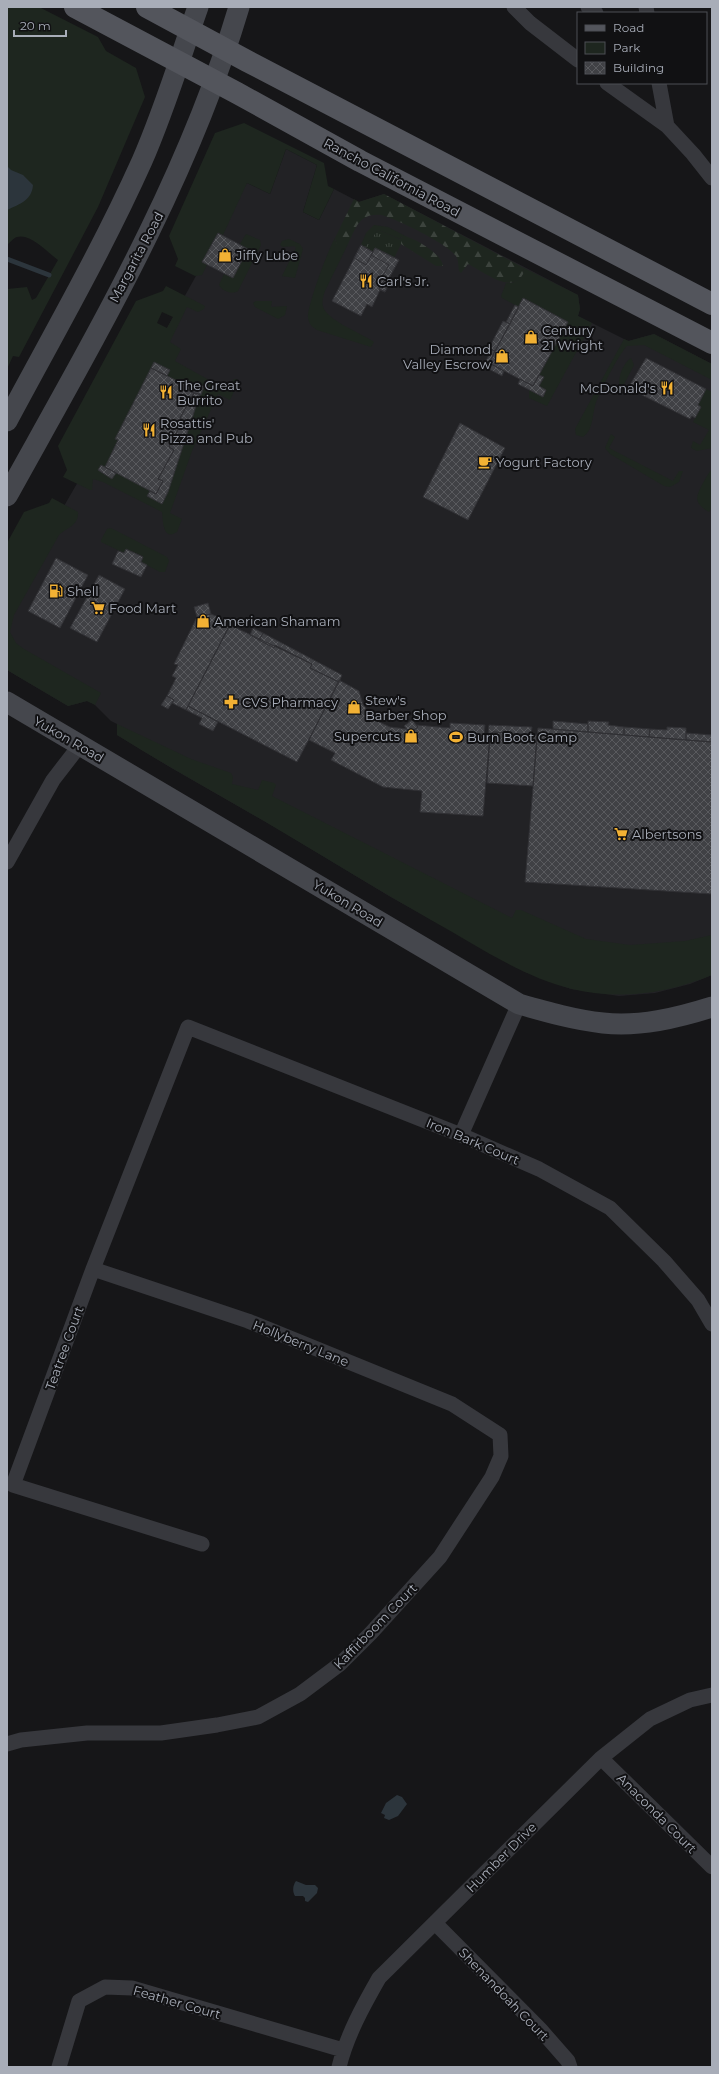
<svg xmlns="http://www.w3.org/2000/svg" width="719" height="2074" viewBox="0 0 719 2074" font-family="Montserrat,sans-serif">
  <defs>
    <pattern id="forest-firs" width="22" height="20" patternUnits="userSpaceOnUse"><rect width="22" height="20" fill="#1e261f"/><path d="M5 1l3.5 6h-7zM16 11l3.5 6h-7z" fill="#3c433d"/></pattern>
    <pattern id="park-tufts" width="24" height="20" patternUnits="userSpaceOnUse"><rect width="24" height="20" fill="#1e261f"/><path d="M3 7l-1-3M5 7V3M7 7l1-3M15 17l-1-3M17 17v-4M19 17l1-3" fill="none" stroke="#3c433d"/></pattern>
    <pattern id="building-cross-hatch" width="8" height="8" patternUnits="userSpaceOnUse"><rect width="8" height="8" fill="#404145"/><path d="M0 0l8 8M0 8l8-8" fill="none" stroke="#595a5e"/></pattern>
  </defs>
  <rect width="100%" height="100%" fill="#161618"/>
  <!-- built -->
  <path fill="#222225" d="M286 149 317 165 303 212 319 220 334 189 359 202 384 194 578 295 580 309 578 316 628 341 654 334 712 364V975L690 984 655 993 619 996 571 989 525 972 389 896 278 829 168 766 117 735V724L111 721 94 704 87 701 68 706 7 670V596L64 506 167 328 197 274 204 239 247 183 270 194Z"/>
  <!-- green -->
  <path fill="#1e261f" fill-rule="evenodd" d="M7 7H39L98 37 106 51 136 68 145 97 98 207 19 357 13 356 7 369V289L27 287 32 300 36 298 58 260C48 253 31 233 17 237 13 238 10 243 7 245Z
    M244 123 324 163 328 186 334 189 319 220 303 212 317 165 286 149 270 194 247 183 223 235 218 233 202 262 207 265 202 275 195 276 175 266 178 259 169 236 215 133Z
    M374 225 388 227 407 237H401L400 239 378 230 365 247 361 245 366 233Z
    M246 234 260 240 261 245 238 291C232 295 222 291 219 285L224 274 233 278 248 249 240 244Z
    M335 238V241L345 246 348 244 325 291C323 297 321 303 324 309 331 322 361 333 374 342L371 347 317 330C312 327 309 324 308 318 307 306 328 250 335 238Z
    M289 239 300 244 303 249 295 278 282 276 296 248 294 246 283 247 280 245 282 241Z
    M522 267 578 295 580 309 578 316 592 323 547 406 529 398V390L543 397 546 390 539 386 544 377 539 375 568 322 524 298 519 307 502 298 501 296 506 283C514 284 520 280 524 272Z
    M166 286 205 306 204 309 198 312 187 307 170 342 181 349 175 361 227 390 234 379H237L239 381 230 400 218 394 192 451 170 513 182 519 177 532C163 541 163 522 162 512L103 482 93 479 92 490H90L63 477 67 470 58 446 136 301 163 291ZM162 312 173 317 167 328 157 323Z
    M256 301H272L271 307 287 306 285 315 278 319 255 307 253 303Z
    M654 334 712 364V380L644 345 627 346C620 352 597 396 595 406 592 417 593 430 583 437L576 435 575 429 624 339 629 341Z
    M631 358 634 365 620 392C617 381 621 365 631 358Z
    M706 389 712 392V448L697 451 691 448 693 441 700 445 709 430 693 422 701 407 698 405Z
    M611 434 615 437 609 448 673 481 679 471H683L679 482 670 487 664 486 610 454 605 448Z
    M712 469V507L709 512C694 503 695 498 703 483 706 478 708 473 712 469Z
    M52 498 78 512C79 526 66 528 59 535L14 615 10 632 16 643 24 649 101 693 95 705 87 701 68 706 7 670V543L24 512 49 503Z
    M111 528 167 557 169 561 165 572H160L141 562 143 556 126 549 124 553 101 542V540L107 529Z
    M117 724 191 759 231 773 233 777 232 784 258 790 262 780 274 783 276 785 272 796 512 918 516 910H521L586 939 630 945 685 941 712 935V975C666 994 620 1000 572 989 522 977 476 945 431 920 380 891 330 860 279 830 225 798 170 768 117 735Z"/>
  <!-- forest -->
  <path fill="url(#forest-firs)" d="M384 194 522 267 524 272C513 297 483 271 468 264L461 273 459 271C458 266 459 261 456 256 446 243 398 220 382 215 359 213 357 226 348 244L345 246 337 244 335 238 354 199 359 202Z
    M404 236C415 238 442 254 443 266H436L401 244 400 239Z"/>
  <!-- park -->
  <path fill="url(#park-tufts)" d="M378 230 401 240V244L394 258 375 248 373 252 365 247Z"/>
  <!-- water -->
  <path fill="#2c353c" d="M7 166 11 170 23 175 33 185C32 200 20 204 7 210Z
    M397 1795 402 1797 407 1804 398 1816 389 1820 384 1818 385 1815 381 1813 386 1803Z
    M296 1881 306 1885H315L318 1888 317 1893 308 1902 305 1901V1898L303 1896H295C292 1891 293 1885 296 1881Z"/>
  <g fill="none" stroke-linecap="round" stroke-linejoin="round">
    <!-- stream -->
    <path stroke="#2c353c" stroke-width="5" d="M7 259 49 275"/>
  </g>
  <!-- building -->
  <path fill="url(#building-cross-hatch)" stroke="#303034" d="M218 233 248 249 233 278 202 262Z
    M361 245 373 252 375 248 399 260 388 280 390 282 385 292 380 290 372 307 367 304 361 316 332 301Z
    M361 245 373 252 366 265 354 258Z
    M375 248 399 260 388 280 382 277 389 265 371 255Z
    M385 279 390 282 385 292 379 289Z
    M523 298 568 322 533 386 489 363Z
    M515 305 519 307 510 324 506 322Z
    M503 321 510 324 495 351 489 348Z
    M492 350 495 351 489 363 504 371 502 376 483 366Z
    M646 358 706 389 698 405 701 407 695 418 692 416 690 419 628 388Z
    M154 362 170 370 167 376 151 368Z
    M151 368 192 388 191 392 194 393 180 418 183 420 169 447 174 450 158 479 163 481 156 494 105 467 118 440 115 439Z
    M539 375 544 377 539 386 546 390 543 397 518 384 520 379 533 386Z
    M194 383 204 386 201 395 191 392Z
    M194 393 200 394 168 492 162 504 147 496 150 491 156 494 163 481 158 479 174 450 169 447 183 420 180 418Z
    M460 423 505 448 468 520 423 497Z
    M101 465 116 473 112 479 98 470Z
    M126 549 143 557 141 562 147 565 141 577 112 564 118 551 124 553Z
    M56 558 88 575 60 628 28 611Z
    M99 575 125 589 97 642 70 628Z
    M208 603 211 614 197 617 194 607Z
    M211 614 228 621 226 625 229 626 186 710 172 703 174 700 167 696 176 678 172 676 178 665 174 664 197 617Z
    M230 625 312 664 310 668 339 682 297 762 188 706Z
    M253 628 263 633 259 640 250 635Z
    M263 633 342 675 339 682 310 668 312 664 275 645 274 648 259 640Z
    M339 680 359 691 363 704 373 719 390 727 407 729 410 733 418 727 416 725 450 728V723L485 725 484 735H490L483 816 420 812 422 791 383 787 331 760 335 753 309 740Z
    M167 696 174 700 168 709 161 705Z
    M188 706 218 722 213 731 199 724 202 718 186 710Z
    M412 720 418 727 410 733 404 726Z
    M553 721 588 724V732L553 729Z
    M588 721 609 722 608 725 624 727V735L588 732Z
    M489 725 532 727 531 735 493 732 488 735Z
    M624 727 650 729 649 737 624 735Z
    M667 727 686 728V740L649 737 650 729 667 730Z
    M538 728 712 742V894L525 882Z
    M493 732 537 735 533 786 487 783 490 735Z
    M686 733 712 735V742L686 740Z"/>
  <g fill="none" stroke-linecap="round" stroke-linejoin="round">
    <!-- street -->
    <path stroke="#37383d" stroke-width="15" d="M514 7 530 23 578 60
      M588 7 596 13
      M646 7 647 13
      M607 83 667 126 693 154 712 178
      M659 83 667 126
      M7 862 53 780 80 745
      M461 1135 519 1004
      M202 1544 13 1485 93 1269 188 1027 461 1135 539 1169 610 1208 664 1261 698 1300 712 1324
      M7 1744 21 1740 87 1733H161L217 1725 258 1717 300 1694 340 1664 371 1633 440 1557 492 1477 501 1456 500 1435 452 1404 248 1321 93 1269
      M601 1758 712 1867
      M435 1923 540 2029 568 2061 570 2067
      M59 2067 79 2001 105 1987 132 1988 343 2050
      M339 2067C347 2035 363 2006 379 1978L601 1758 650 1719 690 1700 712 1695"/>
    <!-- secondary -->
    <path stroke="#45474d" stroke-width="21" d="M7 421C53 335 102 250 142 161 164 111 180 58 198 7
      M7 496C95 337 187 182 239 7
      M7 702 519 1004C547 1012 575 1020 603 1023 640 1027 677 1018 712 1007"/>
    <!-- primary -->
    <path stroke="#53555c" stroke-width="22" d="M75 7 237 93 360 161 712 343
      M147 7 247 61 712 304"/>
  </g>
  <!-- icons -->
  <defs>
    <g id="shop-bare" transform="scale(1.08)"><path d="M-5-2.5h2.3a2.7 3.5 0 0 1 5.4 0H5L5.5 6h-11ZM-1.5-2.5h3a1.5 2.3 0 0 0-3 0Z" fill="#f2b134" stroke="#111113" stroke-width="2.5" paint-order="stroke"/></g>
    <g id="restaurant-bare" transform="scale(1.08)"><path d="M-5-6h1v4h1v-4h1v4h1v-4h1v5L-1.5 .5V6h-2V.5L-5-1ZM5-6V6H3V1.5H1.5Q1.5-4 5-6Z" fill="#f2b134" stroke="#111113" stroke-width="2.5" paint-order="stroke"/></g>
    <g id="cafe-bare" transform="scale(1.08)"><path d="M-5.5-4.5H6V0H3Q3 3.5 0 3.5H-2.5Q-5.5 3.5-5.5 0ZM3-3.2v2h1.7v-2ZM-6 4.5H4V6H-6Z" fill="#f2b134" stroke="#111113" stroke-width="2.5" paint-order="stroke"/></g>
    <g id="fuel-bare" transform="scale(1.08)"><path d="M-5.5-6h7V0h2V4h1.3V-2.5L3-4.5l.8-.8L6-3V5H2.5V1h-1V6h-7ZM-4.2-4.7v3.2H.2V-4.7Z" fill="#f2b134" stroke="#111113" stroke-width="2.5" paint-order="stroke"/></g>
    <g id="supermarket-bare" transform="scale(1.08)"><path d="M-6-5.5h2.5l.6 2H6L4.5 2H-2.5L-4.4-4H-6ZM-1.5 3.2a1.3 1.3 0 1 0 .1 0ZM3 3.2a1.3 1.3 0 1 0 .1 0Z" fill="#f2b134" stroke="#111113" stroke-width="2.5" paint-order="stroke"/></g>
    <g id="pharmacy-bare" transform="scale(1.08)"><path d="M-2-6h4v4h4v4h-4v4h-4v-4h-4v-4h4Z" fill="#f2b134" stroke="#111113" stroke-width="2.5" paint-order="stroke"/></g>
    <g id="stadium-bare" transform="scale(1.08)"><path d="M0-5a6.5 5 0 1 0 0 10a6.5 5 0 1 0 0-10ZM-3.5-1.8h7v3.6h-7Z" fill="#f2b134" stroke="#111113" stroke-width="2.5" paint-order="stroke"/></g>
  </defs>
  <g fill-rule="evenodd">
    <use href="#shop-bare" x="225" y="255"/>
    <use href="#restaurant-bare" x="366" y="281"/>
    <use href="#shop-bare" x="531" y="337"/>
    <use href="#shop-bare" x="502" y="356"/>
    <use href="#restaurant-bare" x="667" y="388"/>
    <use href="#restaurant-bare" x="166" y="392"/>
    <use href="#restaurant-bare" x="149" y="430"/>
    <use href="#cafe-bare" x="485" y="462"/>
    <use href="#fuel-bare" x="56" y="591"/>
    <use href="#supermarket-bare" x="98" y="608"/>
    <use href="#shop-bare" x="203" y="621"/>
    <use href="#pharmacy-bare" x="231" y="702"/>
    <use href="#shop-bare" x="354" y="707"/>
    <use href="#shop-bare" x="411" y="736"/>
    <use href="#stadium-bare" x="456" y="737"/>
    <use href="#supermarket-bare" x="621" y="834"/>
  </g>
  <g text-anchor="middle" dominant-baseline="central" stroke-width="4" stroke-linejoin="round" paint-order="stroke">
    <!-- street labels -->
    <g font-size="13" fill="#a8adb8" stroke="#111113">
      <text transform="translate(392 177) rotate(28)">Rancho California Road</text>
      <text transform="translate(136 257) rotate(-62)">Margarita Road</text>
      <text transform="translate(69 739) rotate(30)">Yukon Road</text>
      <text transform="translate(348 903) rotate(31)">Yukon Road</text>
      <text transform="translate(473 1141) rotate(23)">Iron Bark Court</text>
      <text transform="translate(301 1343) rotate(22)">Hollyberry Lane</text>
      <text transform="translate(64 1348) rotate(-70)">Teatree Court</text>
      <text transform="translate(375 1626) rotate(-46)">Kaffirboom Court</text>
      <text transform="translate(657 1813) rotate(45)">Anaconda Court</text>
      <text transform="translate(501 1857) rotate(-45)">Humber Drive</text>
      <text transform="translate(504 1994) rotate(46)">Shenandoah Court</text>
      <text transform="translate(177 2002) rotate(16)">Feather Court</text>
    </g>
    <!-- poi labels -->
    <g font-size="13" fill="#a8adb8" stroke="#111113" text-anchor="start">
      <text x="236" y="255">Jiffy Lube</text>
      <text x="377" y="281">Carl's Jr.</text>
      <text x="542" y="330">Century<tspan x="542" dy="15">21 Wright</tspan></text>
      <text x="491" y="349" text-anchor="end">Diamond<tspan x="491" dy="15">Valley Escrow</tspan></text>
      <text x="177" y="385">The Great<tspan x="177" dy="15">Burrito</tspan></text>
      <text x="656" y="388" text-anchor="end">McDonald's</text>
      <text x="160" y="423">Rosattis'<tspan x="160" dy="15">Pizza and Pub</tspan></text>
      <text x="496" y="462">Yogurt Factory</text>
      <text x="67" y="591">Shell</text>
      <text x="109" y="608">Food Mart</text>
      <text x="214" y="621">American Shamam</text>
      <text x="365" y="700">Stew's<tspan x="365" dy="15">Barber Shop</tspan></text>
      <text x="242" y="702">CVS Pharmacy</text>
      <text x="400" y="736" text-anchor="end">Supercuts</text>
      <text x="467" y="737">Burn Boot Camp</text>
      <text x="632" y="834">Albertsons</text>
    </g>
  </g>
  <!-- border -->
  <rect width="719" height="2074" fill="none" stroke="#a8adb8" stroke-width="16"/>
  <!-- legend -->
  <rect x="577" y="12" width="130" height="72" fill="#111113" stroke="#4d4f55"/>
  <rect x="585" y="25" width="20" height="6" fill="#53555c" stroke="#4d4f55"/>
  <text x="613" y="32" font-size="12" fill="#a8adb8">Road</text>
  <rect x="585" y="42" width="20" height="12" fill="#1e261f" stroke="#4d4f55"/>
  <text x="613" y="52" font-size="12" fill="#a8adb8">Park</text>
  <rect x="585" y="62" width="20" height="12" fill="url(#building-cross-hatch)" stroke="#4d4f55"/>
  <text x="613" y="72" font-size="12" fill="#a8adb8">Building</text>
  <!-- scale -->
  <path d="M14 30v6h52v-6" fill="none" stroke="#a8adb8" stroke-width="2"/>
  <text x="20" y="30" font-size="12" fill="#a8adb8" stroke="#111113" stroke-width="3" paint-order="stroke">20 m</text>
</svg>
